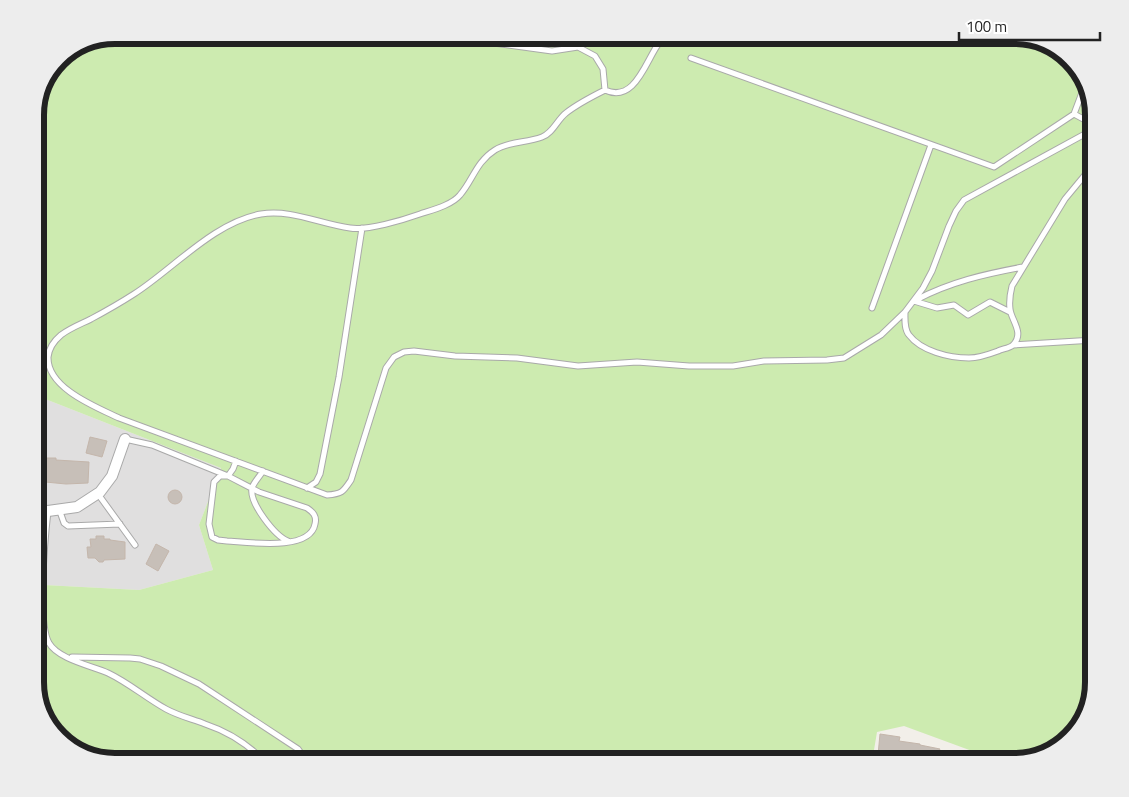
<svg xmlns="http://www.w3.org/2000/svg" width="1129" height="797" viewBox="0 0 1129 797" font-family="'Titillium Web',sans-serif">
  <rect width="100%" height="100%" fill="#f2efe9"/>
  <!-- residential -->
  <path fill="#e0dfdf" d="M35 395 221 468 199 525 213 570 139 590 44 585 35 599Z"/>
  <!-- grass -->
  <path fill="#cdebb0" d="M115 35H1015L1063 51 1086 79 1094 114V683L1078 731 1050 754 1014 762H1002L904 726 877 732 872 762H114L66 746 43 718 35 687V599L44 585 139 590 213 570 199 525 221 468 35 395V109L62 55Z"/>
  <!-- building -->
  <path fill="#c7bfb8" stroke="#c4b6ab" d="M90 437 107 441 102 457 86 453Z
    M46 458H56V460L89 462 88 483 66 484 35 481V468H46Z
    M168 497a7 7 0 1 1 14 0a7 7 0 1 1-14 0Z
    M96 536H104V539H110V540L125 542V559L104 560 103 562H99L95 558H88L87 547H91L90 539H96Z
    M156 544 169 551 158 571 146 564Z
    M880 734 900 737 899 741 920 744V745L940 749 939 751 956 754 955 762H899L900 759 878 755Z"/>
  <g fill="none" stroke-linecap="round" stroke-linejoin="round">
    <!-- service casing -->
    <g stroke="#a9a9a9" stroke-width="7">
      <path id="service" d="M431 35 438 40 455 43 479 41 552 51 578 47 595 56 603 69 605 90C635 104 646 60 659 43 662 40 665 38 668 35
        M691 58 994 167 1074 114 1087 121 1094 129
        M605 90C593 96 576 105 566 113 557 120 553 133 542 137 527 143 509 141 495 150 476 162 473 180 460 195 452 205 432 210 420 214 403 220 367 231 350 228 320 224 291 209 261 214 214 222 172 270 134 294 120 303 106 311 91 319 81 324 70 328 61 335 55 340 49 348 48 357 47 388 96 407 119 418L327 495C342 494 343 492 351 480L386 368 394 357 404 352 414 351 455 356 517 358 578 366 637 362 689 366H733L764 361 827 360 844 358 881 335 905 312 923 288 932 271 949 226 956 211 964 200 1094 129
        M1074 114 1086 82
        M916 300C950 282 985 274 1023 267
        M914 301 937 308 954 305 968 315 990 302 1010 312
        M872 308 931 145
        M905 312C905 319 904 329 909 335 921 351 949 358 969 358 978 358 990 354 998 351 1002 349 1010 348 1013 345 1025 333 1011 320 1010 309 1009 301 1010 294 1012 286L1065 199 1094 164
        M1013 345 1094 340
        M125 439 152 445 228 476 259 492 307 508C313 512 317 516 315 524 310 552 247 542 227 541L218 540 212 537 209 524 214 482 220 476H228L233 469 236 461
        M263 471C260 476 254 482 252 488 249 503 275 536 288 541
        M307 488 316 482 320 474 339 377 362 228
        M98 494 135 545
        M59 509 64 523 68 526 120 524
        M48 511C45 537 37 622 49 643 58 659 92 666 108 673 129 683 146 698 166 709 179 716 192 719 205 724 229 732 248 744 265 762
        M72 657 130 658 140 659 161 666 199 684 298 749 307 762"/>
    </g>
    <!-- minor casing -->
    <g stroke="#a9a9a9" stroke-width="12">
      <path id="minor" d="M35 510 48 511 77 507 100 492 112 476 125 439"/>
    </g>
    <!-- service -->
    <use href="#service" stroke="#fff" stroke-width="5"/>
    <!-- minor -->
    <use href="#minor" stroke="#fff" stroke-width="10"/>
  </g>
  <!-- crop -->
  <path d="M0 0H1129V797H0ZM115 44H1014A71 71 0 0 1 1085 115V682A71 71 0 0 1 1014 753H115A71 71 0 0 1 44 682V115A71 71 0 0 1 115 44Z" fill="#ededed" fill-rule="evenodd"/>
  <path fill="none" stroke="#222" stroke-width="6" d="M115 44H1014A71 71 0 0 1 1085 115V682A71 71 0 0 1 1014 753H115A71 71 0 0 1 44 682V115A71 71 0 0 1 115 44Z"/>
  <!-- scale -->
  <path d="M959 32v8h141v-8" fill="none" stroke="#222222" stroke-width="2.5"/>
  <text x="966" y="32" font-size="15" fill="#222222" stroke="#ffffff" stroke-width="4" paint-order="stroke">100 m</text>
</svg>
